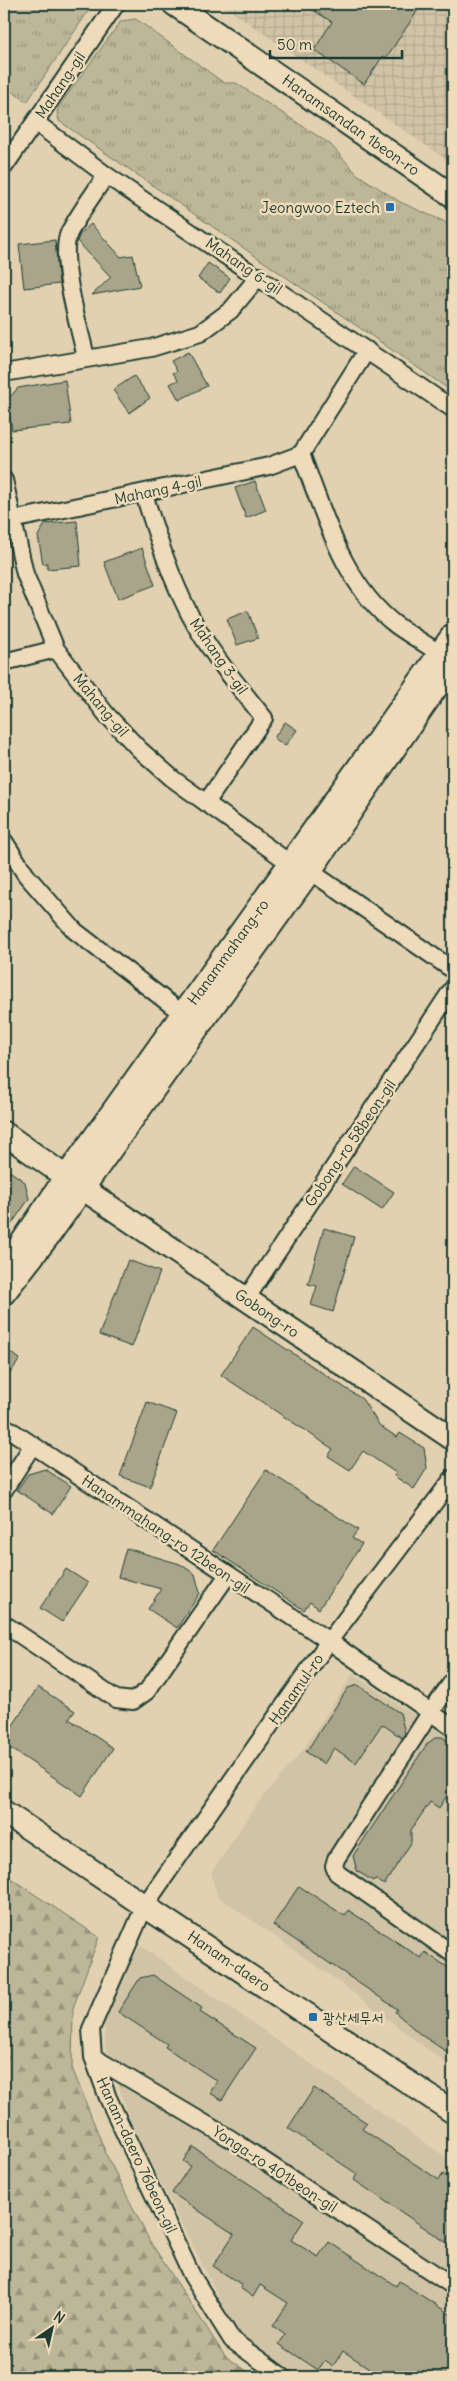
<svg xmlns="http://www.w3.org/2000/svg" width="457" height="2381" viewBox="0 0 457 2381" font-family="Delius,'Poor Story',sans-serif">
  <defs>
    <pattern id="industrial-grid" width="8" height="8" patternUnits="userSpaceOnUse" patternTransform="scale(1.25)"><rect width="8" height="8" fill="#d1c4a6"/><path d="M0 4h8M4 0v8" fill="none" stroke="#b3a990"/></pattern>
    <pattern id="grass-tufts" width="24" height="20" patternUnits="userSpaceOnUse" patternTransform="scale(1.25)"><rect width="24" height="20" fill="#beb699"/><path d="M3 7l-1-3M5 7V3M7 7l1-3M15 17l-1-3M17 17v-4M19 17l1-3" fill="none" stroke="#9a957e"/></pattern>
    <pattern id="forest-firs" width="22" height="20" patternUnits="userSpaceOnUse" patternTransform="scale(1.25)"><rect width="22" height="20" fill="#beb699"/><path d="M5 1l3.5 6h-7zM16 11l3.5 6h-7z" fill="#9a957e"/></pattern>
  </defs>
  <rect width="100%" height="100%" fill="#e2d1b1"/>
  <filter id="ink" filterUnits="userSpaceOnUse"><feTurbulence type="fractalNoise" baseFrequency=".02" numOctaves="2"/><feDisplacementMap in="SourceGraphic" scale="10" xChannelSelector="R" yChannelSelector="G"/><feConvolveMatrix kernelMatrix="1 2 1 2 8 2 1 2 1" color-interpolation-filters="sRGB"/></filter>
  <g filter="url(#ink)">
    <!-- built -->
    <path fill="#d1c4a6" d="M353 1674 453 1741V2069L331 1976 217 1896 211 1873 257 1804 302 1751Z
      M141 1946 453 2162V2377H296L235 2329 135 2133 105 2048 104 2019 123 1974Z"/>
    <!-- industrial -->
    <path fill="url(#industrial-grid)" d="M221 4H453V164L367 105Z"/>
    <!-- grass -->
    <path fill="url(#grass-tufts)" stroke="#6e7a66" d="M4 4H93L27 102 4 86Z
      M136 19 224 83H236L330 144 357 174 400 202 443 221 453 228V392L59 121 57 112 59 106 121 21Z"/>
    <!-- forest -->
    <path fill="url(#forest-firs)" stroke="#6e7a66" d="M4 1874 99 1937 73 2008 72 2068 107 2156 149 2240 225 2356 256 2377H4Z"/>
    <!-- building -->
    <path fill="#a8a58b" stroke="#1f3d34" d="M304 4H422L386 58 383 56 364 84 314 50 332 22Z
      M91 224 121 257 133 255 140 286 92 295 111 277 77 241 80 234Z
      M55 240 59 284 24 288 19 244Z
      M208 263 230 278 220 293 198 278Z
      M188 352 207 386 179 400 170 384 178 380 173 373 177 371 171 361Z
      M134 376 150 398 129 413 113 390Z
      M65 380 71 424 12 430 7 400 18 388Z
      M255 481 266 510 246 518 235 488Z
      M77 521 81 566 47 569V563L43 564 38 536 45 524Z
      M142 548 155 585 118 599 104 562Z
      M248 611 258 638 237 645 227 619Z
      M285 722 297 730 285 746 274 738Z
      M354 1166 394 1192 382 1210 342 1184Z
      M4 1167 25 1182 29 1199 4 1235Z
      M324 1228 354 1237 333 1312 311 1305 317 1286 308 1284Z
      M128 1260 160 1272 132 1347 99 1335Z
      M253 1327 362 1399 380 1426 397 1437 400 1433 424 1448 427 1468 414 1489 394 1476 396 1473 363 1451 350 1470 328 1456 333 1449 221 1375Z
      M4 1348 20 1359 4 1382Z
      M147 1402 177 1413 150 1487 120 1476Z
      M45 1469 71 1486 53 1514 17 1490 28 1474Z
      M266 1470 358 1530 352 1538 362 1544 319 1609 310 1602 304 1610 213 1550Z
      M126 1548 180 1564 195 1574 200 1593 177 1628 148 1609 161 1589 118 1577Z
      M66 1569 88 1583 62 1622 40 1608Z
      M358 1685 400 1713 405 1733 402 1738 382 1724 356 1763 334 1748 324 1764 306 1752 348 1688Z
      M38 1687 75 1711 69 1719 113 1748 82 1796 4 1744V1739Z
      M436 1737H442L453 1744V1802L446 1797 439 1808 430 1802 411 1830V1843L384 1885 375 1879 373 1881 357 1871 353 1856 427 1744Z
      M299 1886 345 1916 348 1910 421 1958 425 1952 453 1971V2042L447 2052 421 2035 395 2012 397 2009 273 1925Z
      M153 1975 202 2008 200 2012 256 2048 222 2100 210 2093 217 2081 165 2047 167 2044 118 2012 140 1978Z
      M314 2088 367 2123 362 2129 439 2180 443 2174 453 2181V2247L354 2180 357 2174 288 2128Z
      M193 2147 304 2220 291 2240 318 2257 329 2242 396 2286 399 2281 453 2316V2377H366L372 2370 343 2351 333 2366 325 2360 318 2370 279 2344 285 2335 273 2326 288 2303 260 2285 253 2297 240 2288 242 2285 213 2266 234 2234 172 2193 190 2166 183 2161Z"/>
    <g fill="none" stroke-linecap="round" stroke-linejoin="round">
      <!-- street casing -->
      <g stroke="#1f3d34" stroke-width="20">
        <path id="street" d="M35 122 106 175 453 409
          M4 167 116 4
          M86 357C80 331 58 256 69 233 79 213 94 194 106 175
          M4 373 151 348 200 333 231 310 259 276
          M301 454C325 514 342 584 396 625 410 635 426 644 440 654
          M4 480 25 574 56 649 106 714 139 749 173 779 291 864
          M144 494C157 536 170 576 190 615 209 652 238 685 264 718L206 803
          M12 520 269 466 301 454 367 350
          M4 662 56 649
          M4 841 26 875 75 931 183 1014
          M310 871 453 970
          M246 1299 453 988
          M4 1426 329 1641 453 1728
          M4 1490 32 1446
          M4 1624 116 1699 133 1701 147 1691 227 1576
          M453 1681 430 1713 336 1859 334 1866 337 1873 453 1954
          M93 2057 231 2139 453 2286
          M283 2377 232 2340 192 2276 108 2098 93 2057 91 2029 145 1905 329 1641 453 1478"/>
      </g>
      <!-- secondary casing -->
      <g stroke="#1f3d34" stroke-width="26">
        <path id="secondary" d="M174 4 453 196
          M4 1133 66 1177
          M82 1188 453 1439
          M4 1269 66 1177 453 635
          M4 1293 50 1234 310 871 453 663
          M4 1812 453 2112"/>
      </g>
      <!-- street -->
      <use href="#street" stroke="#efdbb9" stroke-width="16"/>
      <!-- secondary -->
      <use href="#secondary" stroke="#efdbb9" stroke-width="22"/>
    </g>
  </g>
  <!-- markers -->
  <g fill="#1f6fb2" stroke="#efdbb9" stroke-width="2">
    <rect x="385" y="202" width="10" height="10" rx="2.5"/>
    <rect x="308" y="2012" width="10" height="10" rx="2.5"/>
  </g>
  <g text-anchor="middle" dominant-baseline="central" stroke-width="5" stroke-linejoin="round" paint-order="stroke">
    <!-- street labels -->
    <g font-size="15" fill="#1f3d34" stroke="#efdbb9">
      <text transform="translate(60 85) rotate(-56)">Mahang-gil</text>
      <text transform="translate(351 125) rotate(35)">Hanamsandan 1beon-ro</text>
      <text transform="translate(244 266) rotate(34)">Mahang 6-gil</text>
      <text transform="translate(158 490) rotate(-12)">Mahang 4-gil</text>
      <text transform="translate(219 656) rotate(55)">Mahang 3-gil</text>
      <text transform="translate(101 705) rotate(50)">Mahang-gil</text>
      <text transform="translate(228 952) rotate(-54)">Hanammahang-ro</text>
      <text transform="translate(350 1143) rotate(-56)">Gobong-ro 58beon-gil</text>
      <text transform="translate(267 1313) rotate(34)">Gobong-ro</text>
      <text transform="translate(166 1534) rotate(34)">Hanammahang-ro 12beon-gil</text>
      <text transform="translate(296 1689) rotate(-55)">Hanamul-ro</text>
      <text transform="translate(229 1961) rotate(34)">Hanam-daero</text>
      <text transform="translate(137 2155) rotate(65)">Hanam-daero 76beon-gil</text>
      <text transform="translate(275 2169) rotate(33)">Yonga-ro 401beon-gil</text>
    </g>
    <!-- poi labels -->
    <g font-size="15" fill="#1f3d34" stroke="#efdbb9" text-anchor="end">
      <text x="380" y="207">Jeongwoo Eztech</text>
      <text x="323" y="2017" text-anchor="start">광산세무서</text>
    </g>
  </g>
  <!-- margin -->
  <rect width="457" height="2381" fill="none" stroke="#efdbb9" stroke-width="20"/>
  <rect x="10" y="10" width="437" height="2361" fill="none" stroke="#1f3d34" stroke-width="2" filter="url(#ink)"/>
  <!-- north arrow -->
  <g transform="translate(52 2328) rotate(34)" stroke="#efdbb9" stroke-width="4" paint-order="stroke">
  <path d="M0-4L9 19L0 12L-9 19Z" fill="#1f3d34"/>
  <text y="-8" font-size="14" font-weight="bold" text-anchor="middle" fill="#1f3d34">N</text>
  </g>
  <!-- scale -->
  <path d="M270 50v8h132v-8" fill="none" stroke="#1f3d34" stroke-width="2.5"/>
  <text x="277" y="50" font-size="15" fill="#1f3d34" stroke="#efdbb9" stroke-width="4" paint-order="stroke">50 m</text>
</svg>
